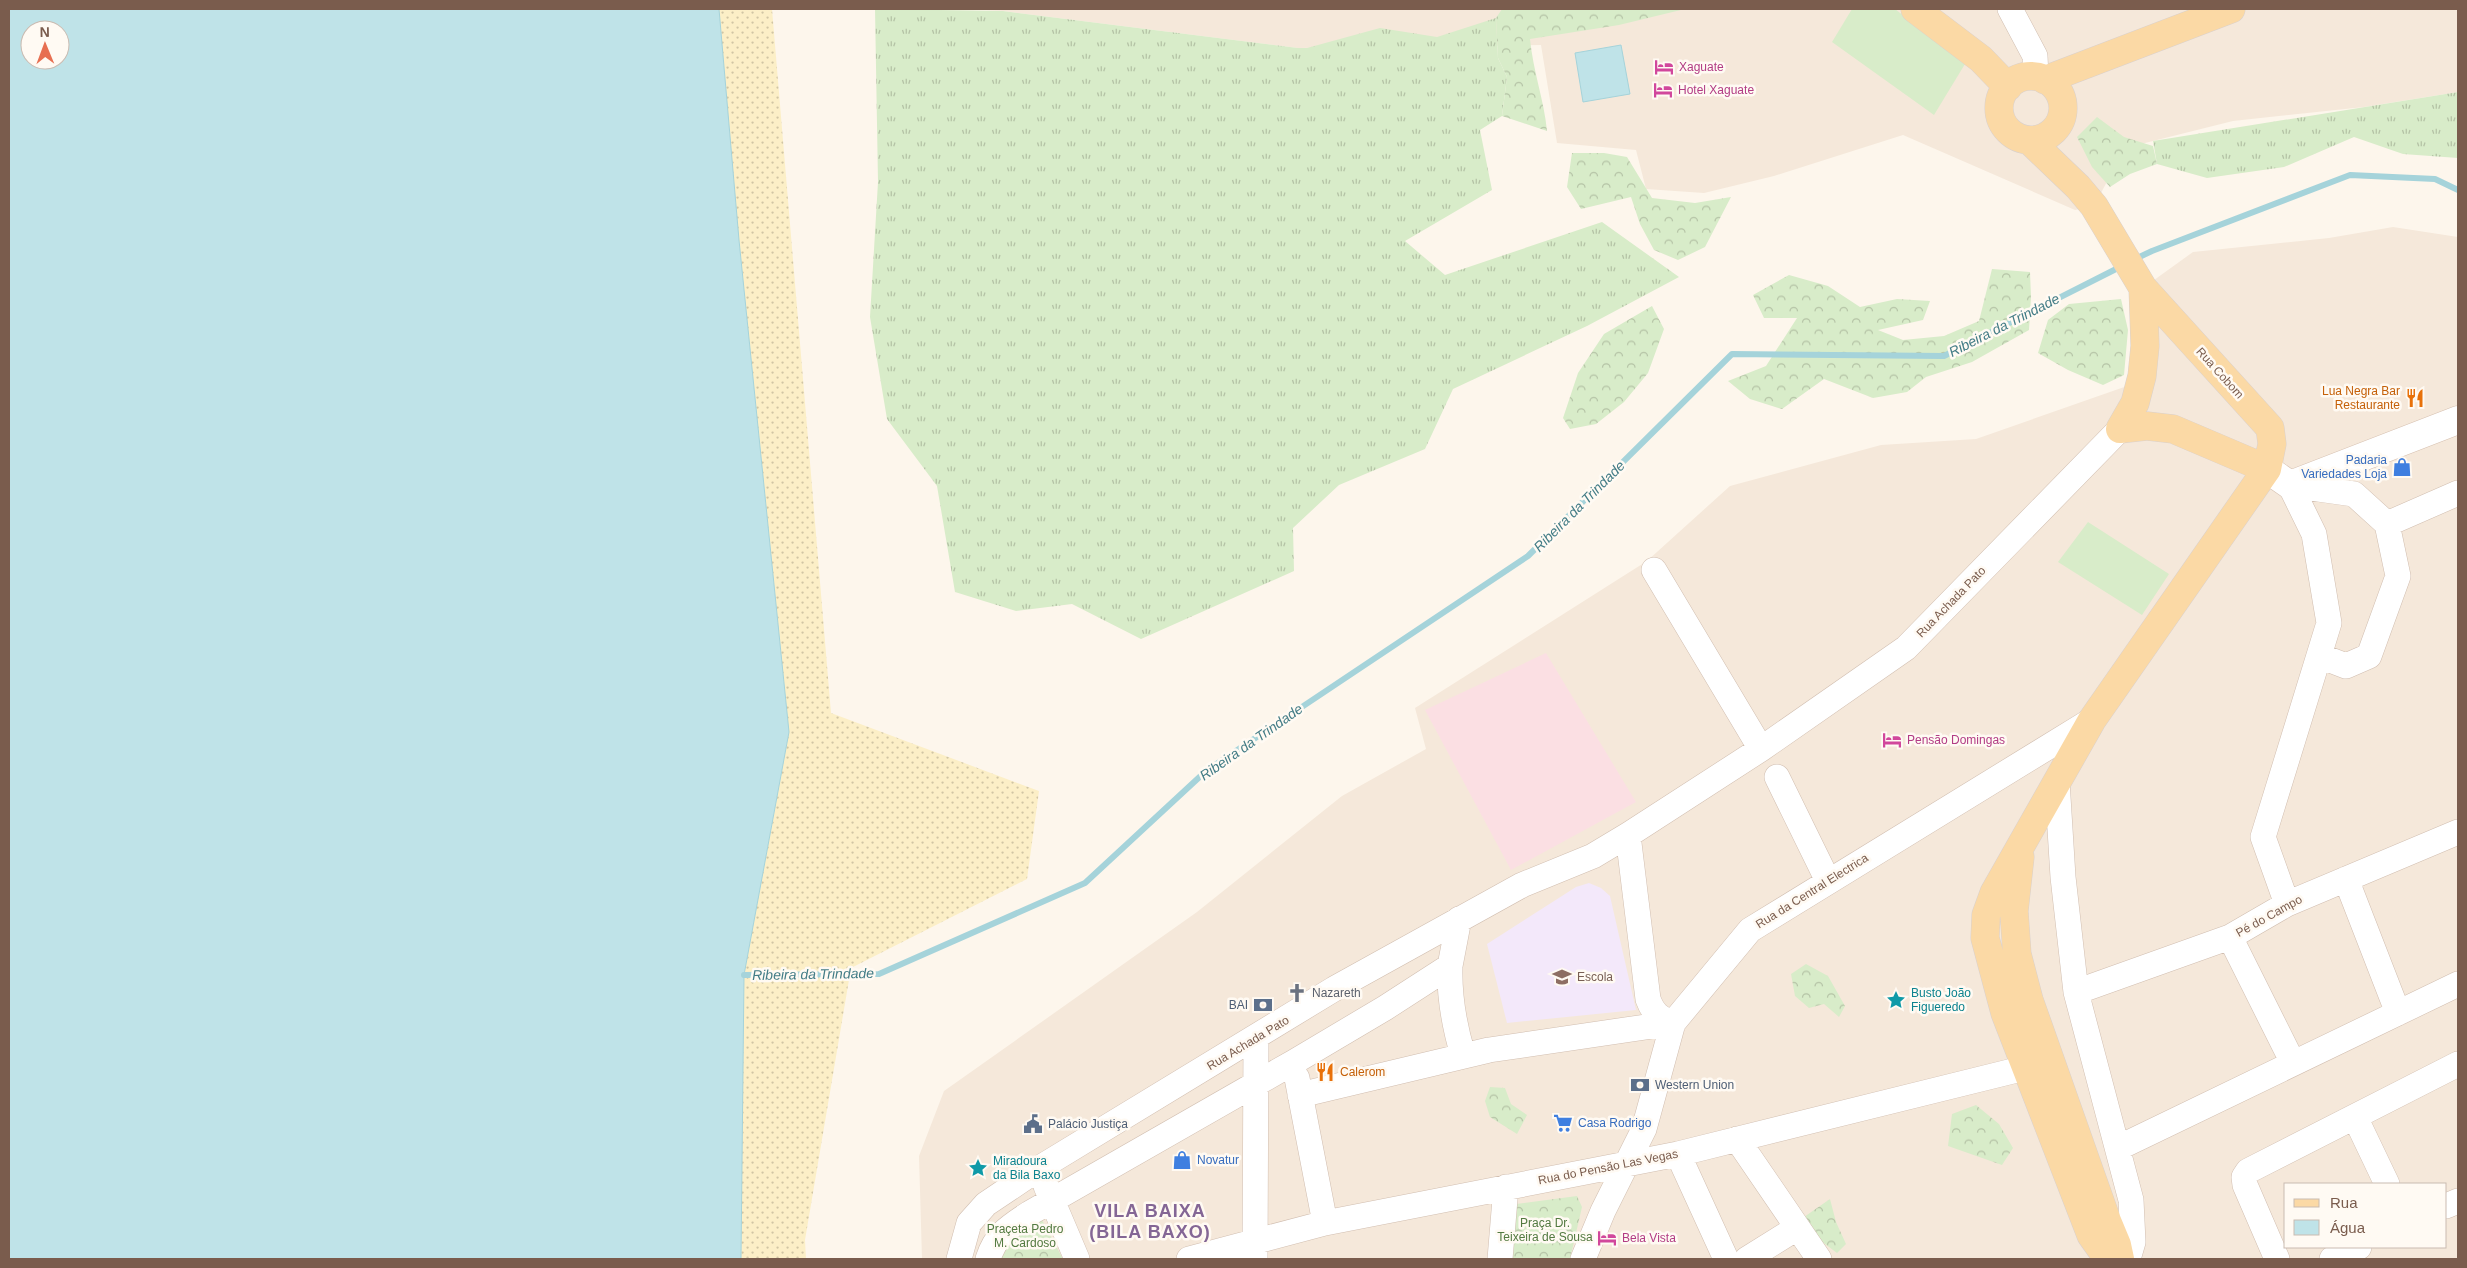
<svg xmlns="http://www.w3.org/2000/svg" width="2467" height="1268" viewBox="0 0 2467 1268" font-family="Helvetica,sans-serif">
  <defs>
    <pattern id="grass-tufts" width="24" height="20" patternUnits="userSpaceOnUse" patternTransform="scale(1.25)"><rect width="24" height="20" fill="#d8ecc9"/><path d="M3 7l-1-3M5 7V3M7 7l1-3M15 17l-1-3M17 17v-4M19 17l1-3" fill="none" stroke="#b4c2a5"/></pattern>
    <pattern id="forest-crowns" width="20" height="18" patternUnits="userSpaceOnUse" patternTransform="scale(1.25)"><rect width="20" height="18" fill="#d8ecc9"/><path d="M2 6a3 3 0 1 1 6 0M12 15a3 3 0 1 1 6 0" fill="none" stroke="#b4c2a5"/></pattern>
    <pattern id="sand-dots" width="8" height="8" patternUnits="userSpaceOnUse" patternTransform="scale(1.25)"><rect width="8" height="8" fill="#fcefc7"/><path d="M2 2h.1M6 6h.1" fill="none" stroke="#d1c5a4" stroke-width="1.8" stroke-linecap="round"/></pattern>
  </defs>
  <rect width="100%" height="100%" fill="#fdf6ec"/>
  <!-- residential -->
  <path fill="#f5e8da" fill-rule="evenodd" d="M966 9H2458V92L2364 107 2233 121 2125 148 2094 206 2075 210 1903 135 1774 176 1704 193 1646 189 1636 150 1557 143 1541 45 1298 48 1003 11Z
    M2393 227 2458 237V1259H922L919 1156 944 1091 1197 912 1342 796 1426 749 1415 708 1647 561 1730 486 1881 445 1976 439 2130 385 2143 288 2193 252 2329 238ZM2286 1184H2446V1247H2286Z"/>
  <!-- education -->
  <path fill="#f3e8fa" d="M1589 883 1601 888 1610 896 1636 1010 1507 1023 1487 944 1576 887Z"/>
  <!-- medical -->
  <path fill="#fbdfe3" d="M1546 653 1636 802 1511 870 1425 710Z"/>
  <!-- grass -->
  <path fill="url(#grass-tufts)" d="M875 9 1003 11 1298 48H1307L1380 28 1437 37 1496 18 1498 58 1507 77 1502 116 1480 130 1492 190 1405 241 1445 275 1602 222 1679 277 1587 326 1453 389 1425 449 1339 485 1293 528 1294 571 1141 639 1072 604 1016 611 955 592 937 486 887 419 870 317 878 182Z
    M2458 92V158L2403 154 2354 137 2284 167 2207 178 2157 164 2153 141Z"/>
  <!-- forest -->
  <path fill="url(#forest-crowns)" d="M1502 9H1685L1619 25 1530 39C1533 71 1544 100 1547 131L1502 116 1507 77 1498 58 1496 18Z
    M2097 117 2124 137 2153 146 2157 164 2130 174 2110 187 2092 167 2077 137Z
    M1572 153H1604L1627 157 1652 198 1695 203 1731 197 1705 247 1678 260 1654 250 1640 224 1631 197 1581 209 1567 187Z
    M1992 269 2030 272 2031 297 2029 330 1972 362 1926 377 1907 392 1873 398 1824 379 1782 409 1750 399 1728 381 1766 366 1797 318H1764L1753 295 1789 275 1828 286 1860 307 1897 299 1930 301 1923 320 1878 330 1903 340 1944 336 1979 321Z
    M2121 299 2128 330 2124 375 2103 385 2068 370 2038 353 2048 320 2069 304Z
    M1652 306 1664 329 1648 373 1624 402 1596 424 1570 429 1563 418 1578 373 1604 334Z
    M1806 964 1828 976 1845 1006 1839 1017 1824 1004 1809 1008 1795 996 1791 974Z
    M1490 1087 1505 1088 1511 1104 1527 1115 1517 1134 1490 1117 1485 1101Z
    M1976 1105 1999 1124 2013 1148 2002 1165 1948 1146 1952 1114Z
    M1577 1196 1582 1207 1570 1259H1512L1516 1204Z
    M1830 1199 1836 1222 1846 1244 1837 1253 1817 1238 1804 1217Z
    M1035 1207 1063 1259H980Z"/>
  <!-- sand -->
  <path fill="url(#sand-dots)" d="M719 9H772L831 713 1039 791 1027 879 851 968 805 1240 806 1259H741L744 975 789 732 739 240Z"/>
  <!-- garden -->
  <path fill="#d8ecc9" d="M1852 9H1895L1965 64 1934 115 1832 42Z
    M2088 522 2169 574 2142 615 2058 562Z"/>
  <!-- water -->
  <path fill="#bfe3e8" stroke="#a5d3da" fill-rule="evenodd" d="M9 9H719L739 240 789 732 744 975 741 1259H9ZM30 30H60V60H30Z
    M1621 45 1630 94 1583 102 1575 53Z"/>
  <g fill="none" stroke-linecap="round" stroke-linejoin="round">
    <!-- stream -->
    <path stroke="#a5d3da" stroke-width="6" d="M2133 260 2152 251 2350 175 2435 179 2458 190
      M744 975 879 974 1085 883 1206 771 1528 556 1732 354 1944 356 2122 266"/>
    <!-- street casing -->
    <g stroke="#d1beb0" stroke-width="26">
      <path id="street" d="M2010 9 2035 56 2036 77
        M2290 485 2354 494 2387 524 2398 576 2369 656 2346 666 2320 656
        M2387 524 2458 493
        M1654 570 1761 749
        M1777 777 1828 881
        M2057 781 2063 877 2076 992 2131 1200 2133 1242 2128 1259
        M1628 835 1648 999C1653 1013 1659 1018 1673 1023
        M2346 879 2398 1013
        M2287 904 2263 837 2329 623 2314 534 2290 485
        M2230 937 2293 1063
        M1450 966C1449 998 1454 1025 1463 1055
        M2076 992 2230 937 2287 904 2458 832
        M1297 1078 1325 1223
        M1300 1095 1489 1050 1673 1023
        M2355 1117 2387 1184
        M1737 1139 1819 1259
        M2118 1148 2458 984
        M1678 1154 1726 1259
        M1046 1186 1077 1259
        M2446 1206 2458 1201
        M959 1259 969 1223 986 1204 1038 1169 1334 989 1522 885 1593 856 1628 835 1761 749 1906 648 2120 429
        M988 1259C996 1234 1009 1227 1030 1213L1294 1062 1385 1008 1450 966 1459 919
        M1189 1259 1325 1223 1678 1154 2025 1068 2046 1061
        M1255 1259 1256 1038
        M1500 1259 1506 1187
        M1583 1259 1603 1211 1644 1129 1673 1023 1750 930 2092 720
        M1747 1259 1797 1228
        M2277 1259 2245 1185 2244 1177 2248 1171 2458 1064
        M2332 1259 2359 1247"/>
    </g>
    <!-- secondary casing -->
    <g stroke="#d6c0b0" stroke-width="29">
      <path id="secondary" d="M2267 469 2290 485 2458 420"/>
    </g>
    <!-- primary casing -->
    <g stroke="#dad1cd" stroke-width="29">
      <path id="primary" d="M1915 9 1981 59 2008 87
        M1999 108a32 32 0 1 1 64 0a32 32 0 1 1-64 0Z
        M2045 80 2231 9
        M2029 140 2078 187 2094 206 2143 288 2145 346 2142 376 2135 403 2120 429
        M2120 429 2147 426 2173 429 2267 469
        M2020 857 2014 911 2017 954 2029 1000 2107 1221 2117 1245 2120 1259
        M2108 1259 2091 1235 2005 1013 1985 938 1986 915 1994 893 2092 720 2267 469 2272 444 2270 428 2143 288"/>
    </g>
    <!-- street -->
    <use href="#street" stroke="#fff" stroke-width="25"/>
    <!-- secondary -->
    <use href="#secondary" stroke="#fff" stroke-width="28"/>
    <!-- primary -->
    <use href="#primary" stroke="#fbd9a5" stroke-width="28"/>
  </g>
  <!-- icons -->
  <defs>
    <g id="hotel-bare" transform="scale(1.5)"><path d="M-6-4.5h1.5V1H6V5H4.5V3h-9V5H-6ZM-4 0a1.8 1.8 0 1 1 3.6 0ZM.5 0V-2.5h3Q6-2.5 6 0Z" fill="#d1479c" stroke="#fffaf3" stroke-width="2.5" paint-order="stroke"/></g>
    <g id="restaurant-bare" transform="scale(1.5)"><path d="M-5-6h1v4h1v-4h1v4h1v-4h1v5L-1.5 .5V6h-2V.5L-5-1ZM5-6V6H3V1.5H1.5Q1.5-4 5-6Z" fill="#e8710a" stroke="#fffaf3" stroke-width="2.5" paint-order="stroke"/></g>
    <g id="shop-bare" transform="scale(1.5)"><path d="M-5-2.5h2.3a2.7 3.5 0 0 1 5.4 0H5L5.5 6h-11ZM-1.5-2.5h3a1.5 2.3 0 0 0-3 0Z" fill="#3f7fe0" stroke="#fffaf3" stroke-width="2.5" paint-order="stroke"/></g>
    <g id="school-bare" transform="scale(1.5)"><path d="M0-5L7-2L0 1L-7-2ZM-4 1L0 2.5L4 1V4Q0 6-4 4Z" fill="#8d6e63" stroke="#fffaf3" stroke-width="2.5" paint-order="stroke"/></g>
    <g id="church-bare" transform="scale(1.5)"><path d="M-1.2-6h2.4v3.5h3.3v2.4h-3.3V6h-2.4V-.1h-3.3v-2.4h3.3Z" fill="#6b7280" stroke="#fffaf3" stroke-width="2.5" paint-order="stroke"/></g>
    <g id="sight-bare" transform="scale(1.5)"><path d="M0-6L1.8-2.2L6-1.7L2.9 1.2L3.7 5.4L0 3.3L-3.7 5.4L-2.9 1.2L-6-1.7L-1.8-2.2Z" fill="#0f9aa8" stroke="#fffaf3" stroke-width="2.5" paint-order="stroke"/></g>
    <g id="bank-bare" transform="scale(1.5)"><path d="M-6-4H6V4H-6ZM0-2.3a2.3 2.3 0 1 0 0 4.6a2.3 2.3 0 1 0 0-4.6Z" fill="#5c6f8a" stroke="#fffaf3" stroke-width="2.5" paint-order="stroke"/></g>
    <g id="supermarket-bare" transform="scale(1.5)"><path d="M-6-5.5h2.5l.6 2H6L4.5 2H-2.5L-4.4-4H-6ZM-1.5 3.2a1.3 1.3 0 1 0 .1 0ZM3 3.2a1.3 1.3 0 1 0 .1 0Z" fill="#3f7fe0" stroke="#fffaf3" stroke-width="2.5" paint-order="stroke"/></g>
    <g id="civic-bare" transform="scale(1.5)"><path d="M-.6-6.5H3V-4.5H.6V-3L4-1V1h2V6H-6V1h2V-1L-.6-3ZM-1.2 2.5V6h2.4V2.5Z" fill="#5c6f8a" stroke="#fffaf3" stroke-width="2.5" paint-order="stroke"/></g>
  </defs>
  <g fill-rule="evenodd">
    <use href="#hotel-bare" x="1664" y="67"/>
    <use href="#hotel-bare" x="1663" y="90"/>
    <use href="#restaurant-bare" x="2415" y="398"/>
    <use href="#shop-bare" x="2402" y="467"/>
    <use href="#hotel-bare" x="1892" y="740"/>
    <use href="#school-bare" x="1562" y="977"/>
    <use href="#church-bare" x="1297" y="993"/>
    <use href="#sight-bare" x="1896" y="1000"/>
    <use href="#bank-bare" x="1263" y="1005"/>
    <use href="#restaurant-bare" x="1325" y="1072"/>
    <use href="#bank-bare" x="1640" y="1085"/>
    <use href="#supermarket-bare" x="1563" y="1123"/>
    <use href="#civic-bare" x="1033" y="1124"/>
    <use href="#shop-bare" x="1182" y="1160"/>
    <use href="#sight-bare" x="978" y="1168"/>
    <use href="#hotel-bare" x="1607" y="1238"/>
  </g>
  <g text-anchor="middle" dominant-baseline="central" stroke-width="5" stroke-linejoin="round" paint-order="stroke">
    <!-- hotel labels -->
    <g font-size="12" fill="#b23c85" stroke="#fffaf3" text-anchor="start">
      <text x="1679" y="67">Xaguate</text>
      <text x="1678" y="90">Hotel Xaguate</text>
      <text x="1907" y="740">Pensão Domingas</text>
      <text x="1622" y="1238">Bela Vista</text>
    </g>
    <!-- street labels -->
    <g font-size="12" fill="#7a5c4d" stroke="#fffaf3">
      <text transform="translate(2220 373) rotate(48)">Rua Cobom</text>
      <text transform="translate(1951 602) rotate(-46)">Rua Achada Pato</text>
      <text transform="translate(1812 891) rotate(-32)">Rua da Central Electrica</text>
      <text transform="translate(2269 916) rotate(-29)">Pé do Campo</text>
      <text transform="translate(1248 1043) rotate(-31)">Rua Achada Pato</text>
      <text transform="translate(1608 1167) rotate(-11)">Rua do Pensão Las Vegas</text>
    </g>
    <!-- food labels -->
    <g font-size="12" fill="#c56008" stroke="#fffaf3" text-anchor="end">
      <text x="2400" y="391">Lua Negra Bar<tspan x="2400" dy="14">Restaurante</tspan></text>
      <text x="1340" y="1072" text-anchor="start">Calerom</text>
    </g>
    <!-- shop labels -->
    <g font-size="12" fill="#366cbe" stroke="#fffaf3" text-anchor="start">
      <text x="2387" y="460" text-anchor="end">Padaria<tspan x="2387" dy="14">Variedades Loja</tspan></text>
      <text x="1578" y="1123">Casa Rodrigo</text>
      <text x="1197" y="1160">Novatur</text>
    </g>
    <!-- education labels -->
    <g font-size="12" fill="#785e54" stroke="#fffaf3" text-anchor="start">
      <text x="1577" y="977">Escola</text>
    </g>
    <!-- worship labels -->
    <g font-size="12" fill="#5b616d" stroke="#fffaf3" text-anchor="start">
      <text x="1312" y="993">Nazareth</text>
    </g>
    <!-- culture labels -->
    <g font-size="12" fill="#0d838f" stroke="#fffaf3" text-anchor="start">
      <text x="1911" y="993">Busto João<tspan x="1911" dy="14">Figueredo</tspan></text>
      <text x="993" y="1161">Miradoura<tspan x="993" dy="14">da Bila Baxo</tspan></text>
    </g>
    <!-- service labels -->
    <g font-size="12" fill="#4e5e75" stroke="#fffaf3" text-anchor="start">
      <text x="1248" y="1005" text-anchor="end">BAI</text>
      <text x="1655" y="1085">Western Union</text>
      <text x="1048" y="1124">Palácio Justiça</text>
    </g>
    <!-- park labels -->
    <g font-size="12" fill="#537a41" stroke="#fffaf3">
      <text x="1545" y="1223">Praça Dr.<tspan x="1545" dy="14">Teixeira de Sousa</tspan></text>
      <text x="1025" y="1229">Praçeta Pedro<tspan x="1025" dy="14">M. Cardoso</tspan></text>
    </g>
    <!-- water labels -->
    <g font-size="14" font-style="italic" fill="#437c86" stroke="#fffaf3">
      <text transform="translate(2004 325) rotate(-27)">Ribeira da Trindade</text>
      <text transform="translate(1579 506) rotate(-45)">Ribeira da Trindade</text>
      <text transform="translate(1251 742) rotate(-35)">Ribeira da Trindade</text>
      <text transform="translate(813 974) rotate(-1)">Ribeira da Trindade</text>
    </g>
    <!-- district labels -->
    <g font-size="18" font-weight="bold" letter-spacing="1" fill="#846695" stroke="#fffaf3">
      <text x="1150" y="1211">VILA BAIXA<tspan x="1150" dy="21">(BILA BAXO)</tspan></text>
    </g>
  </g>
  <!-- border -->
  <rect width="2467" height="1268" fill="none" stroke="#7a5c4d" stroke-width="20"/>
  <!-- legend -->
  <rect x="2284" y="1183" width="162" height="65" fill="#fffaf3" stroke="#cabbb1"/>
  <rect x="2294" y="1199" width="25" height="8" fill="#fbd9a5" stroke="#cabbb1"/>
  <text x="2330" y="1208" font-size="15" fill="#7a5c4d">Rua</text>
  <rect x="2294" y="1220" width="25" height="15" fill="#bfe3e8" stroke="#cabbb1"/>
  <text x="2330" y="1233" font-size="15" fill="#7a5c4d">Água</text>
  <!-- north arrow -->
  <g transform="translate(45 45) rotate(359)"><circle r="24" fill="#fffaf3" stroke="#cabbb1"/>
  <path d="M0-4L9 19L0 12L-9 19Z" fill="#e76f51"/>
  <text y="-8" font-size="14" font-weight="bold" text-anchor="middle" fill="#7a5c4d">N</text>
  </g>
</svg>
